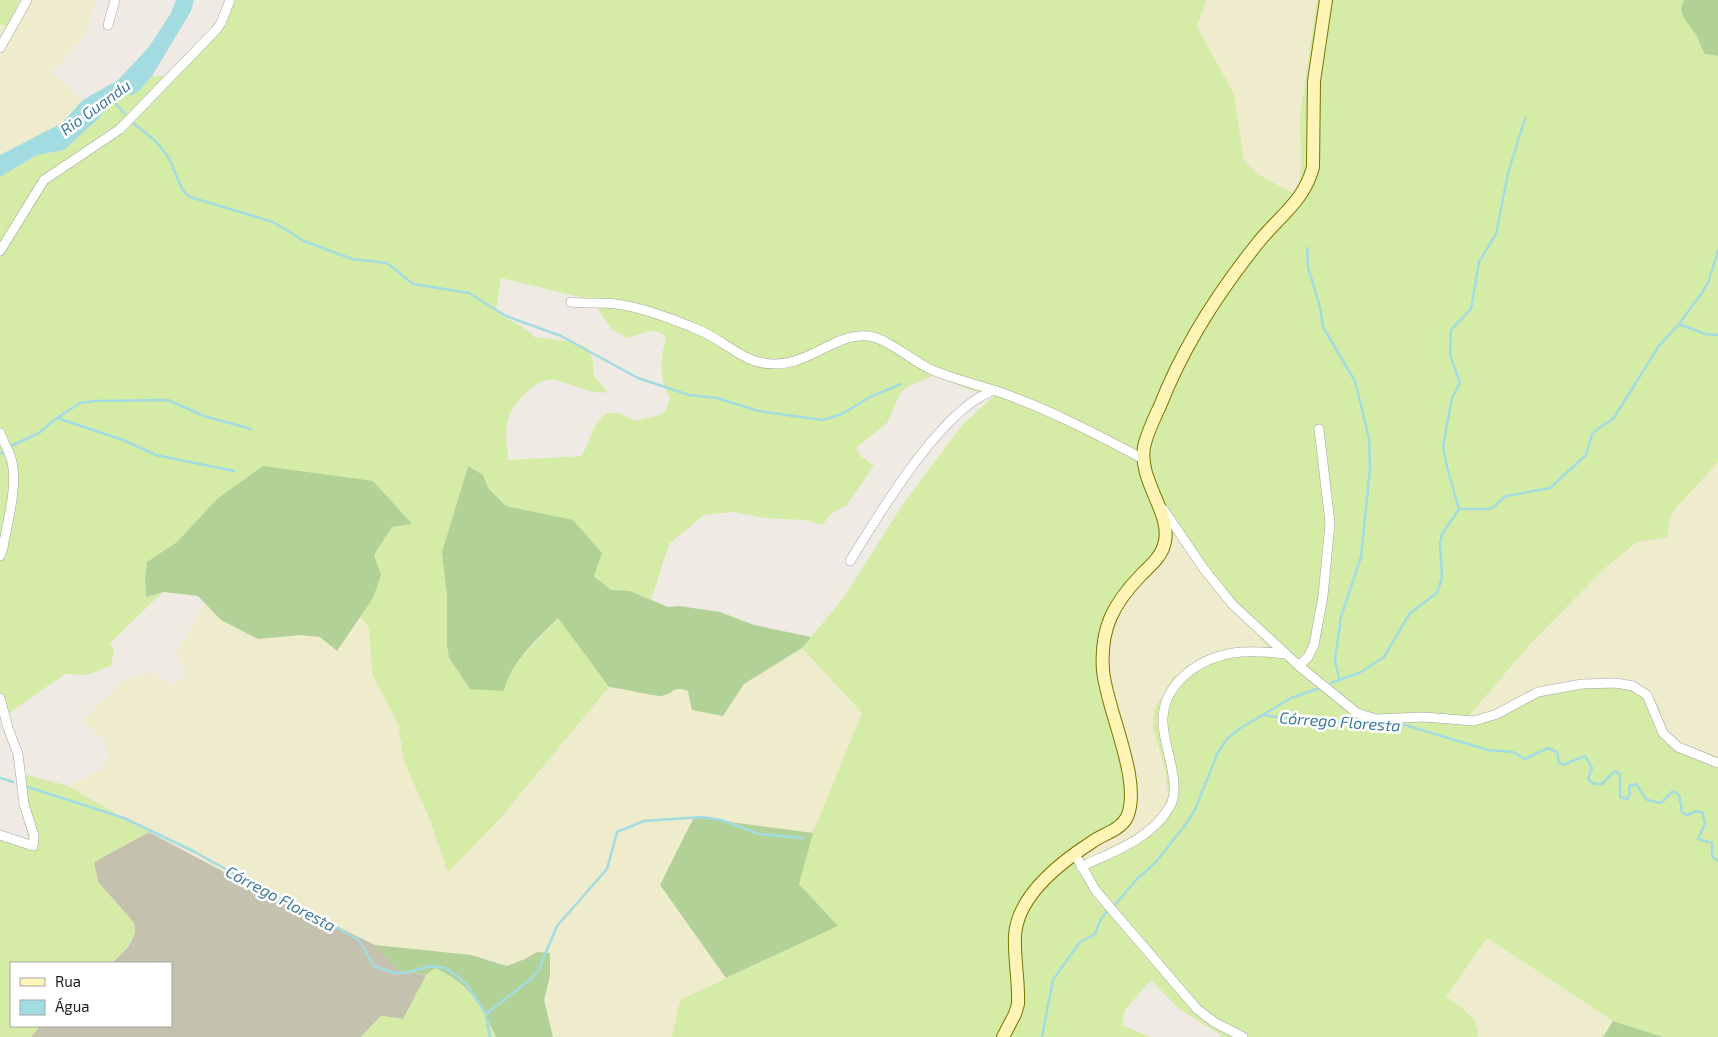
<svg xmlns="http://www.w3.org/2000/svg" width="1718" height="1037" viewBox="0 0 1718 1037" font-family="'Exo 2',sans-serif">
  <rect width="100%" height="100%" fill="#f0eae4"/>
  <!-- construction -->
  <path fill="#c5c1af" d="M149 832 269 896 297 906 375 945 398 970 426 975 419 991 403 1019 381 1016 361 1037H31L40 1026H171V963H112L128 947 135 933 134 923 98 882 94 862Z"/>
  <!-- farmland -->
  <path fill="#efecce" d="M20 0H96L85 34 64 60 50 71 83 100 62 123 0 155V24L7 26Z
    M1206 0H1317L1300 117 1301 169 1297 195 1259 175 1244 161 1234 94 1197 27Z
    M1718 462V759L1468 718 1532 642 1604 569 1637 542 1668 537 1669 519 1676 508Z
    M1169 520 1268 647 1238 649 1165 689 1155 705 1153 728 1165 769 1167 800 1163 814 1145 834 1087 863 1083 854 1099 846 1106 687 1104 642Z
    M206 602 221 620 258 639 300 635 320 637 337 650 360 616 369 628 372 674 398 724 400 743 448 871 499 821 609 687 662 696 676 688 681 689 688 691 710 713 722 716 744 684 802 648 862 713 813 833 694 817 660 885 726 978 680 1000 672 1037H553L544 1000 550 976V953L537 952 525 959 507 966 493 960 375 945 297 906 269 896 68 786 101 769 109 756 101 737 82 721 127 678 153 672 169 683H175L185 676 176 653Z
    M1487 938 1613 1021 1603 1037H1478V1026L1446 997Z"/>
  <!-- grass -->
  <path fill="#d5eca7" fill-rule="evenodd" d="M0 0H20L7 27 0 24Z
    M232 0H1206L1197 27 1234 94 1244 161 1259 175 1297 195 1301 169 1300 117 1317 0H1684C1675 14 1690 24 1696 35 1700 42 1701 48 1705 54L1718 56V462L1676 508 1669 519 1668 537 1637 542 1604 569 1532 642 1468 717 1482 719 1533 693 1606 681 1646 690 1656 700 1670 738 1691 753 1718 759V1037H1663L1613 1021 1487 938 1446 997C1462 1008 1478 1016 1478 1037H1220L1221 1035 1178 1008 1151 980 1125 1010 1122 1025 1150 1037H672L680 1000 838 926 799 884 811 837 862 713 802 648 844 597 903 504 962 425 994 396 967 389 935 375 909 386 901 392 887 423 856 448 861 456 874 466 846 506 832 513 822 525 805 520 764 518 733 512 704 515 669 544 651 600 630 591 611 590 519 509 506 506 488 488 483 475 468 466 442 552 447 597V646L449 659 470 689 506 678 520 659 558 618 609 687 498 821 448 872 429 818 404 761 398 724 372 674 369 628 360 616 373 598V555L392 527 411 524 217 499 177 542 147 562 145 579 146 597 163 592 110 643 114 651 111 666 86 675 65 674 5 716 0 704V177L37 155 64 150 99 118 115 98 122 94 140 90 152 76H171L222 22ZM501 278 592 300 611 329 627 338C639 336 657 324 666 338 660 359 659 380 670 398L666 411 656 416 635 421 619 413H607L596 424 582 456 508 460C507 446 504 428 510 414 516 400 540 375 556 380 573 384 590 395 608 392L593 375V361L588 348 572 342 534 337C524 325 508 321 496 311ZM1170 522 1267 647 1238 649 1173 677 1154 710 1153 728 1165 769 1168 793 1163 814 1145 834 1087 862 1083 854 1120 834 1127 827 1125 747 1104 653 1117 605 1166 550Z
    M24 774 68 786 149 832 94 862 98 882 134 923 135 933 128 947 112 963H11V1026H40L31 1037H0V834L29 842 19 797Z
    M434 968C470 985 480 1002 496 1037H361L381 1016 403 1019C412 1004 422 978 434 968Z"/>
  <!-- forest -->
  <path fill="#b2d196" d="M1684 0H1718V56L1705 54C1701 48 1700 42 1696 35 1690 24 1675 14 1684 0Z
    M263 466 373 481 412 524 392 527 374 555 381 575 373 598 337 651 320 637 300 635 258 639 221 620 198 596 164 592 146 597 145 579 147 562 177 542 217 499Z
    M468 466 483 475 488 488 506 506 573 520 602 553 594 576 611 590 630 591 668 607 679 606 720 612 754 625 811 637 802 648 744 684 723 716 692 710 688 691C672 685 674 694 661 696 653 696 620 688 609 687L558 618C538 638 510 663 504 691L470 689 449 658 447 646V597L442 552Z
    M694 817 813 833 799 884 838 926 726 978 660 885Z
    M375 945 471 955 507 966 525 959 537 952 550 953V976L544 1000 553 1037H496C480 1003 470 984 435 968L426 975 398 970Z
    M1613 1021 1663 1037H1603Z"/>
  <!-- water -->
  <path fill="#a2dce0" d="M176 0H194L191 11 152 76 140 90 133 95 122 94 115 98 99 118 64 150 37 155 0 177V155L62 123 83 100 118 80 149 47 171 13Z"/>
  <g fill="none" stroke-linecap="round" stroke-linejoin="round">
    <!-- stream -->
    <path stroke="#a2dce0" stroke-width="2.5" d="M112 100 125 114
      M133 123C147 134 160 143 169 159 176 171 179 190 190 197L273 222 304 241 352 259 387 263 413 284 469 293 506 316 561 336 638 378 689 395 717 398 758 411 823 420 842 414 870 397 901 384
      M1307 248 1308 267 1320 307 1323 327 1355 381 1369 438 1370 469 1361 557 1341 617 1335 659 1339 679
      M1679 324 1705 334 1718 335
      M57 418 123 440 156 455 234 471
      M11 446 39 433 57 418 80 403 95 401 168 400 204 416 251 429
      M0 454 5 451
      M1459 509 1448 471 1443 446 1452 398 1460 383 1450 355 1451 330 1471 309 1479 262 1496 234 1508 173 1525 118
      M1459 509H1489C1497 507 1499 499 1507 496L1550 488 1586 455 1592 435 1596 430 1613 419 1659 346 1679 324 1701 294 1708 283 1718 251
      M1331 683 1361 672 1384 657 1410 613 1437 593 1442 578 1440 542 1442 534 1459 509
      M1265 715 1298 721 1405 725 1488 750 1513 752 1525 759 1548 748 1557 752 1559 762 1563 765 1585 756 1592 768 1588 779 1594 784H1602L1615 771 1620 774V797L1628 799 1630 793 1629 786 1636 784 1647 800 1661 803 1673 791 1679 795 1682 812 1687 815 1697 811 1703 813 1705 824 1698 839 1712 843V856L1718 861
      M0 778 13 782
      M28 787 124 818 195 852 263 890 305 910 359 940 374 966 394 973H406L430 966 445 968 456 975 467 985 486 1014 490 1037
      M1113 907 1137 879 1155 863 1186 824 1195 810 1217 754 1227 739 1239 729 1291 698 1320 688
      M486 1014 531 979 538 971 557 926 607 869 617 832 644 821 702 817 721 820 759 834 803 838
      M1042 1037 1053 980 1080 942 1095 934 1101 919 1108 910"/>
    <!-- minor casing -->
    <g stroke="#a5a5a5" stroke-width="10">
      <path id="minor" d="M108 25 115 0
        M0 48 27 0
        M0 251 44 180 120 129 216 30 221 23 230 0
        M571 302C586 304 601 302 616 304 642 307 675 320 699 330 721 339 740 359 763 363 804 371 833 333 867 336 886 337 912 361 930 369 957 381 986 386 1013 397 1058 414 1100 436 1143 459
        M0 433C4 443 10 452 12 462 18 486 7 523 3 548L0 556
        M1163 509 1204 569 1232 604 1299 666 1357 713 1376 719 1424 717 1474 721 1497 714 1538 692 1582 684 1616 683 1633 686 1647 695 1663 733 1678 747 1718 763
        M850 561C880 513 942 407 995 390
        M1299 666 1308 657 1314 645 1323 596 1330 523 1319 429
        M0 698 8 728 18 754 24 804 34 836 33 846 0 835
        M1074 853 1096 891 1197 1009 1214 1022 1243 1037
        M1081 867C1113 851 1151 840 1170 806 1182 786 1164 747 1163 724 1161 685 1197 659 1233 653 1250 650 1269 652 1286 654"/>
    </g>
    <!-- secondary casing -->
    <g stroke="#7a7300" stroke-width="14">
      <path id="secondary" d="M1003 1037 1015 1014 1018 1004C1019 981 1014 959 1015 936 1017 896 1061 862 1092 842 1103 834 1121 830 1127 817 1143 781 1106 709 1103 670 1100 629 1113 604 1141 575 1150 566 1161 557 1164 545 1174 515 1138 482 1144 447 1147 433 1154 419 1160 406 1183 347 1217 294 1257 244 1278 217 1304 202 1313 167L1314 81 1326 0"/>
    </g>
    <!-- minor -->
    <use href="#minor" stroke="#fff" stroke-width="9"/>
    <!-- secondary -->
    <use href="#secondary" stroke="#fdf4b5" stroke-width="12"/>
  </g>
  <g text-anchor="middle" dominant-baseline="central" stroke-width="5" stroke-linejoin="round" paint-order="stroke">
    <!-- water labels -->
    <g font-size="16" font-style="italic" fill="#3e7c9b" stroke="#fff">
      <text transform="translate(95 107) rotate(-36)">Rio Guandu</text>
      <text transform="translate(1340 721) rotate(4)">Córrego Floresta</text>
      <text transform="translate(281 898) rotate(28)">Córrego Floresta</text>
    </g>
  </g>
  <!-- legend -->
  <rect x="10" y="962" width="162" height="65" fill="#ffffff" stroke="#a5a5a5"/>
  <rect x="20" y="978" width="25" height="8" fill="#fdf4b5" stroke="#a5a5a5"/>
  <text x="55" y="987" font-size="15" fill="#1e1e1e">Rua</text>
  <rect x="20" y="1000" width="25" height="15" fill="#a2dce0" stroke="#a5a5a5"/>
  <text x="55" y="1012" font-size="15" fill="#1e1e1e">Água</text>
</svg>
